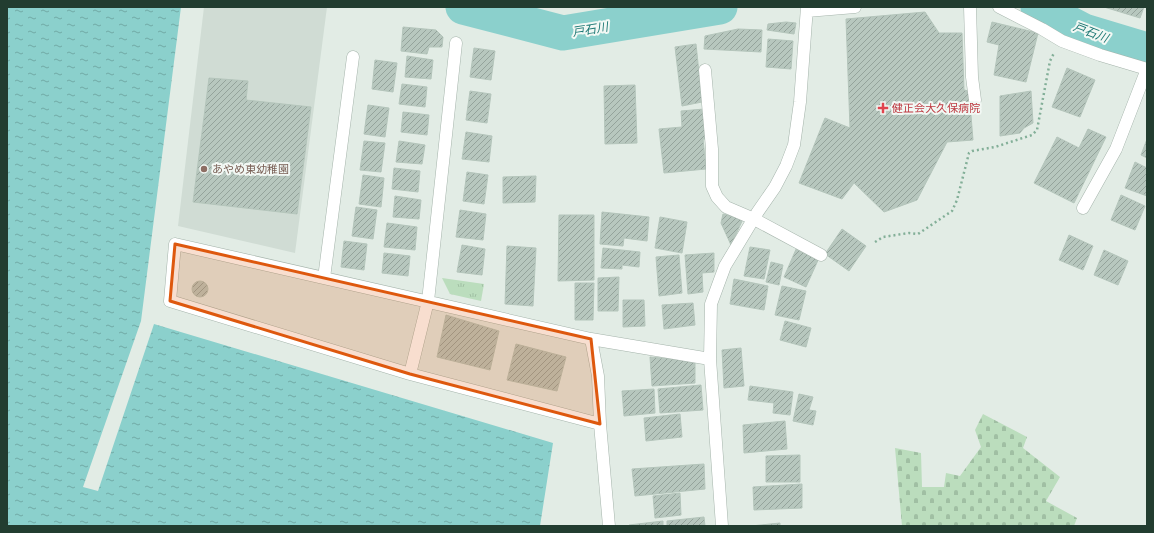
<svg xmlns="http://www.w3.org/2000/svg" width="1154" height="533" viewBox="0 0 1154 533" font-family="'PT Sans Narrow','Noto Sans JP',sans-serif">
  <defs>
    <pattern id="cemetery-stones" width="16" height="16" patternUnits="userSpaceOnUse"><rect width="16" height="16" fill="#bbddbd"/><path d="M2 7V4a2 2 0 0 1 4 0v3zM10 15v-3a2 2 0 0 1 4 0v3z" fill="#a0bfa3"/></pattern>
    <pattern id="park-tufts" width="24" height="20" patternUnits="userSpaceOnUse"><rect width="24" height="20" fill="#bbddbd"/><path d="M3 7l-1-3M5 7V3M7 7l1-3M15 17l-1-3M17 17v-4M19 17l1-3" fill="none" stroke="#a0bfa3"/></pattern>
    <pattern id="water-ripples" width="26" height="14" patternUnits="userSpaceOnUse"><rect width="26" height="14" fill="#8bd0cc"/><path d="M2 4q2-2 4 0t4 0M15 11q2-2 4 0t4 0" fill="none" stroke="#71aaa6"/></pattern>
    <pattern id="building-hatch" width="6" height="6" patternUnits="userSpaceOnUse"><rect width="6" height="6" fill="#b7c7be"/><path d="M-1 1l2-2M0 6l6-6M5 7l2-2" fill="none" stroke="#94a39b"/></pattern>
  </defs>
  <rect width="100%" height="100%" fill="#e2ece5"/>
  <!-- built -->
  <path fill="#d0dcd4" d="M204 7H327L295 253 178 226Z"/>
  <!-- cemetery -->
  <path fill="url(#cemetery-stones)" d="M983 414 1027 437 1023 448 1060 477 1046 501 1077 518 1074 526H902L895 448 921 453 922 487H944L946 473 960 476 981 447 975 430Z"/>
  <!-- park -->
  <path fill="url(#park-tufts)" d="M442 278 484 284 481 301 450 294Z"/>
  <!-- water -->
  <path fill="url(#water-ripples)" d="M7 7H181L141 321 83 487 98 491 154 324 553 443 540 526H7Z"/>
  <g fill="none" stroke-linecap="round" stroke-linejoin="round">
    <!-- river -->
    <path stroke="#8bd0cc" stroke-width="35" d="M463 7 563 33 720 7
      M1038 7 1084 31 1147 50"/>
  </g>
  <!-- building -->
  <path fill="url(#building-hatch)" stroke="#b4c5bb" d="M1104 7H1144L1140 18Z
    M925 12 939 33H962L964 90 969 91 973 140 947 142 917 200 884 212 854 183 842 199 799 183 825 118 850 128 846 19Z
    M786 22 796 23 794 34 767 30 768 24Z
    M992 22 1038 33 1026 82 994 75 999 45 987 42Z
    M403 27 436 30 443 37 442 47H429L427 54 401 51Z
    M738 29 762 30 761 52 704 49 705 36Z
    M768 39 793 41 791 69 766 67Z
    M696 44 702 102 682 106 675 47Z
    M474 48 495 51 491 80 470 77Z
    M407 56 433 60 431 79 405 77Z
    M375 60 397 63 393 92 372 89Z
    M1067 68 1095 80 1080 117 1052 107Z
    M209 78 248 81 246 100 311 107 297 214 193 202Z
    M402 84 427 87 425 107 399 104Z
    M635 85 637 143 605 144 604 86Z
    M470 91 491 94 487 123 466 120Z
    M1031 91 1033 123 1024 128 1020 133 1000 136V96Z
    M368 105 389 108 385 137 364 134Z
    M704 109 708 139H703L706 169 664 173 659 129 682 127 681 111Z
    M403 112 429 115 427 135 401 132Z
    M1088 129 1106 137 1074 203 1034 183 1057 137 1079 148Z
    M466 132 492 136 489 162 462 159Z
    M1147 139V158L1141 155Z
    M364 141 385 143 381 172 360 170Z
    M399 141 425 145 422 164 396 162Z
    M1135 162 1147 168V196L1125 188Z
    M394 168 420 171 418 192 392 189Z
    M467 172 488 175 484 204 463 201Z
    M363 175 384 178 381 207 359 204Z
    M536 176 535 202 503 203V177Z
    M1121 195 1145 206 1135 230 1111 220Z
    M395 196 421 200 419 219 393 217Z
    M356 207 377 210 373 239 352 236Z
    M460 210 486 214 483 240 456 237Z
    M602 212 649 217 647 241 624 238 623 246 600 244Z
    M723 214 743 219 731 245 721 223Z
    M559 215H594V280L558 281Z
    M660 217 687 222 682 253 655 248Z
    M387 223 417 227 415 250 384 247Z
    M842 229 866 246 849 271 825 254Z
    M1069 235 1093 246 1083 270 1059 260Z
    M344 241 367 244 364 270 341 267Z
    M462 245 485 249 482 275 457 272Z
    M507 246 536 248 533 306 505 304Z
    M750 247 770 250 764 279 744 276Z
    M797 247 819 258 806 287 784 277Z
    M603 248 640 252 639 267 622 265V269L601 268Z
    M1104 250 1128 261 1118 285 1094 275Z
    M384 253 410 256 408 276 382 273Z
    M714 253V272L702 273 703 292 688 294 685 255Z
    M679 255 682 293 659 296 656 257Z
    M771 262 783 265 779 285 766 282Z
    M619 277 618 311H598V278Z
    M734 279 768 286 764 310 730 304Z
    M192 289a8 8 0 1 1 16 0a8 8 0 1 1-16 0Z
    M575 283H594L593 320H575Z
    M782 286 806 291 799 320 775 315Z
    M623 300H644L645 326 623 327Z
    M693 303 695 325 664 329 662 305Z
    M446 315 499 331 490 370 437 357Z
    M785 321 811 328 806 347 780 340Z
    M516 344 566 357 557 391 507 380Z
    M741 348 744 386 724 388 722 350Z
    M650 357 695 361V383L652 386Z
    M701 385 703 410 660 413 658 389Z
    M750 386 793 392 790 415 773 413 774 403 748 400Z
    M654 389 655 413 624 416 622 391Z
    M799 394 813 397 809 410 816 411 813 425 793 421Z
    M680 414 682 437 646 441 644 418Z
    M785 421 787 449 744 453 743 425Z
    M800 455V482H766V456Z
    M704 464 705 489 635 496 632 469Z
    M802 484V508L754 510 753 487Z
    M680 493 681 515 655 518 653 496Z
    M704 517 705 526H667V521Z
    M663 521V526H629V525Z
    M780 523V526H751Z"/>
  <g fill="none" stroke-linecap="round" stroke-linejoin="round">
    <!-- minor casing -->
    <g stroke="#a5b4ab" stroke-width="13">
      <path id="minor" d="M970 7 972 77 975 100
        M999 7 1042 29 1062 41 1100 55 1147 69
        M807 11 855 7
        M705 70 712 149V186L717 197 726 207 754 219 821 255
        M1083 208 1116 149 1147 69
        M324 278 353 57
        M591 339 710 359
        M410 374 428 301 456 43
        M600 424 410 374 170 301 175 244 591 339 598 376 600 424 609 526
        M722 526 710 359 711 304 725 266 757 213 775 187 786 166 794 145 800 102 807 7"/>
    </g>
    <!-- path -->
    <path stroke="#83af98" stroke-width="2.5" stroke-dasharray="2 3" stroke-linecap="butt" d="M875 242 883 237 909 233 918 234 952 211 957 200 969 153 972 151 995 147 1032 135 1037 130 1050 61 1054 53"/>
    <!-- minor -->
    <use href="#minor" stroke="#fff" stroke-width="12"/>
  </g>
  <!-- marked area -->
  <path fill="#de580e" fill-opacity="0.2" stroke="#de580e" stroke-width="3" stroke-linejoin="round" d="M175 244 591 339 600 424 410 374 170 301Z"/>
  <!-- markers -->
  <path fill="#e0444e" stroke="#f2f8f4" stroke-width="1.5" d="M881 102h4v4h4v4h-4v4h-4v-4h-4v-4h4z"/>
  <circle fill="#8d6e63" stroke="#f2f8f4" stroke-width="1.5" cx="204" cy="169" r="4"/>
  <g text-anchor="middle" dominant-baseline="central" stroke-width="4" stroke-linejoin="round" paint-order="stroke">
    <!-- health labels -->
    <g font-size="11" fill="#be3a42" stroke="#f2f8f4" text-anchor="start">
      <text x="892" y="108">健正会大久保病院</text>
    </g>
    <!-- education labels -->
    <g font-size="11" fill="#785e54" stroke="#f2f8f4" text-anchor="start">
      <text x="212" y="169">あやめ東幼稚園</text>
    </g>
    <!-- water labels -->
    <g font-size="12" font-style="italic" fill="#1d7874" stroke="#f2f8f4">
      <text transform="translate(590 29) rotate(-9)">戸石川</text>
      <text transform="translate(1091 32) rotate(21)">戸石川</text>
    </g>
  </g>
  <!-- border -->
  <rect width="1154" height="533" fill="none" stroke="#223d30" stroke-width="16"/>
</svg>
